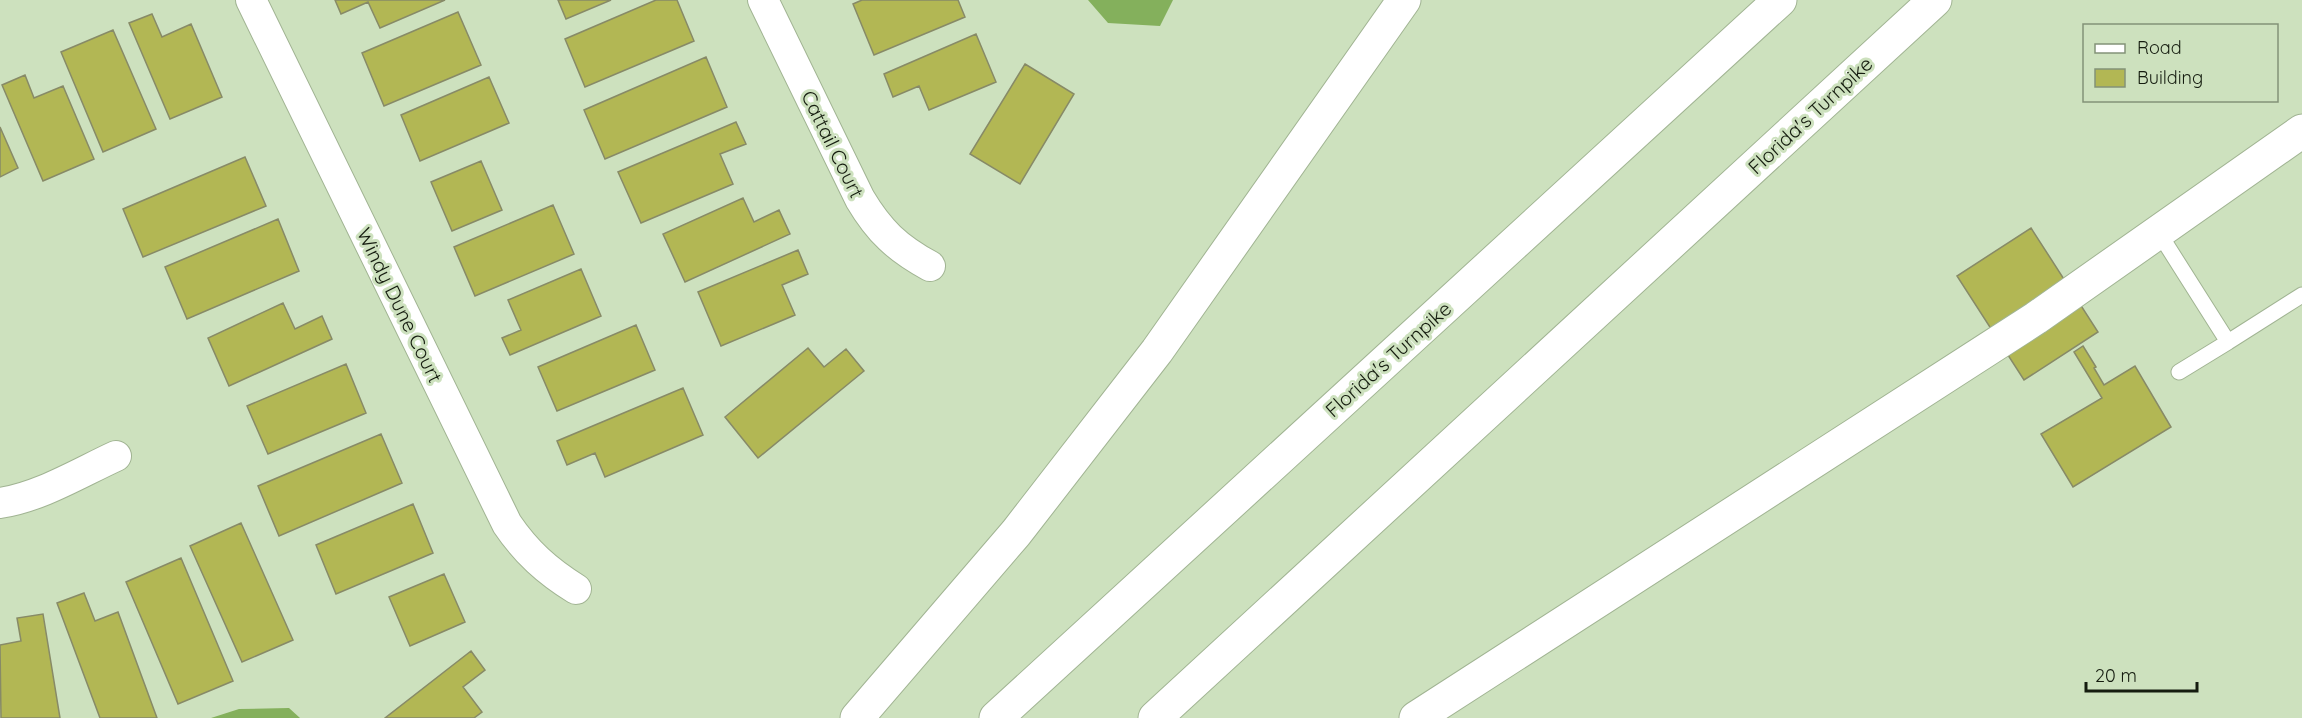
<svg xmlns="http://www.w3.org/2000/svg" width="2302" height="718" viewBox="0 0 2302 718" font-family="Quicksand,sans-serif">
  <rect width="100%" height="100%" fill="#cde1be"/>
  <!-- water -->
  <path fill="#84b05c" d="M1088 0H1173L1160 26 1108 23Z
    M289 708 300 718H211L239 709Z"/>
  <!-- building -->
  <path fill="#b2b754" stroke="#878a67" stroke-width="1.5" d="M335 0H445L380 28 368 2 341 14Z
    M558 0H611L566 19Z
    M656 0H677L694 41 585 87 565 39Z
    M862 0H958L965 17 874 55 853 4Z
    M458 12 481 65 384 106 362 53Z
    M152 14 162 37 191 24 222 97 170 119 129 23Z
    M113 30 156 129 103 152 61 52Z
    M976 34 996 82 929 110 919 86 893 97 884 74Z
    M706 57 727 107 605 159 584 110Z
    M1025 64 1074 94 1020 184 970 154Z
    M25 75 34 98 63 86 94 159 43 181 2 85Z
    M489 77 509 123 420 161 401 115Z
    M736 122 746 144 720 154 733 184 641 223 618 172Z
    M0 127 18 168 0 177Z
    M245 157 266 206 143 257 123 209Z
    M481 161 502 210 452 231 431 182Z
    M743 198 754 222 779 210 790 234 685 282 663 234Z
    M553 205 574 254 475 296 454 247Z
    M278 219 299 271 187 319 165 267Z
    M2031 228 2098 332 2024 380 1957 276Z
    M798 250 808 274 782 285 795 315 721 346 698 292Z
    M581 269 601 316 510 355 502 338 521 330 508 300Z
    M283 303 295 329 322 316 332 339 229 386 208 338Z
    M636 325 655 370 557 411 538 367Z
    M2083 346 2096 367 2094 368 2104 385 2135 366 2171 427 2073 487 2041 434 2102 398 2074 352Z
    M808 348 824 367 846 349 864 371 758 458 725 417Z
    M346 364 366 413 268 454 247 406Z
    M683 388 703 435 605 477 595 453 567 465 557 441Z
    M381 434 402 483 279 536 258 486Z
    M413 504 433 553 336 594 316 545Z
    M241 523 293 640 242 662 190 546Z
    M181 558 233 681 178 704 126 582Z
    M444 574 465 622 410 646 389 597Z
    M84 593 95 621 118 612 157 718H100L57 603Z
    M43 614 60 718H1L0 645 21 641 17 618Z
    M471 651 485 670 463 687 482 712 474 718H385Z"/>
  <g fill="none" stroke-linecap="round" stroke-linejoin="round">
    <!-- service casing -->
    <g stroke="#a1b493" stroke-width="17">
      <path id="service" d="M2159 233 2228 342 2302 295
        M2179 372 2228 342"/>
    </g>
    <!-- minor casing -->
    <g stroke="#a1b493" stroke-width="32">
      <path id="minor" d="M251 0 507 524C526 552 547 571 576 589
        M763 0 860 199C879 231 897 248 930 266
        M0 503C40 497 79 473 116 456"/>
    </g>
    <!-- motorway casing -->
    <g stroke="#a1b493" stroke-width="35">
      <path id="motorway" d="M857 718 1016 533 1157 351 1404 0
        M996 718 1780 0
        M1155 718 1935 0
        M1416 718 2036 318 2302 131"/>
    </g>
    <!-- service -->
    <use href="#service" stroke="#fff" stroke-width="15"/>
    <!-- minor -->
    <use href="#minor" stroke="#fff" stroke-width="30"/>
    <!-- motorway -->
    <use href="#motorway" stroke="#fff" stroke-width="33"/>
  </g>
  <g text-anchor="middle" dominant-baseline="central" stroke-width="6" stroke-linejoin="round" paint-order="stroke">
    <!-- street labels -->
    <g font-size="20" fill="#151c0f" stroke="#cde1be">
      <text transform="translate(1810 115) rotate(-43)">Florida's Turnpike</text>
      <text transform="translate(833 144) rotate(64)">Cattail Court</text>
      <text transform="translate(400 305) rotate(64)">Windy Dune Court</text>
      <text transform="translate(1388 359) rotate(-42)">Florida's Turnpike</text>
    </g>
  </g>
  <!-- legend -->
  <rect x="2083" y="24" width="195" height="78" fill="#cde1be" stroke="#839278" stroke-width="1.5"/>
  <rect x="2095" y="44" width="30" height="9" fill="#ffffff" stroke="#839278" stroke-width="1.5"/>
  <text x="2137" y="54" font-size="18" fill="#151c0f">Road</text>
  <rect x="2095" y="69" width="30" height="18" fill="#b2b754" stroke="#839278" stroke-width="1.5"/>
  <text x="2137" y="84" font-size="18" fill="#151c0f">Building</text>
  <!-- scale -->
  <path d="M2086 682v9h111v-9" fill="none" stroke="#151c0f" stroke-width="3"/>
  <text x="2095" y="682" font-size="18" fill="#151c0f" stroke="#cde1be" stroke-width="4.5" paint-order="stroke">20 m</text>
</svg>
